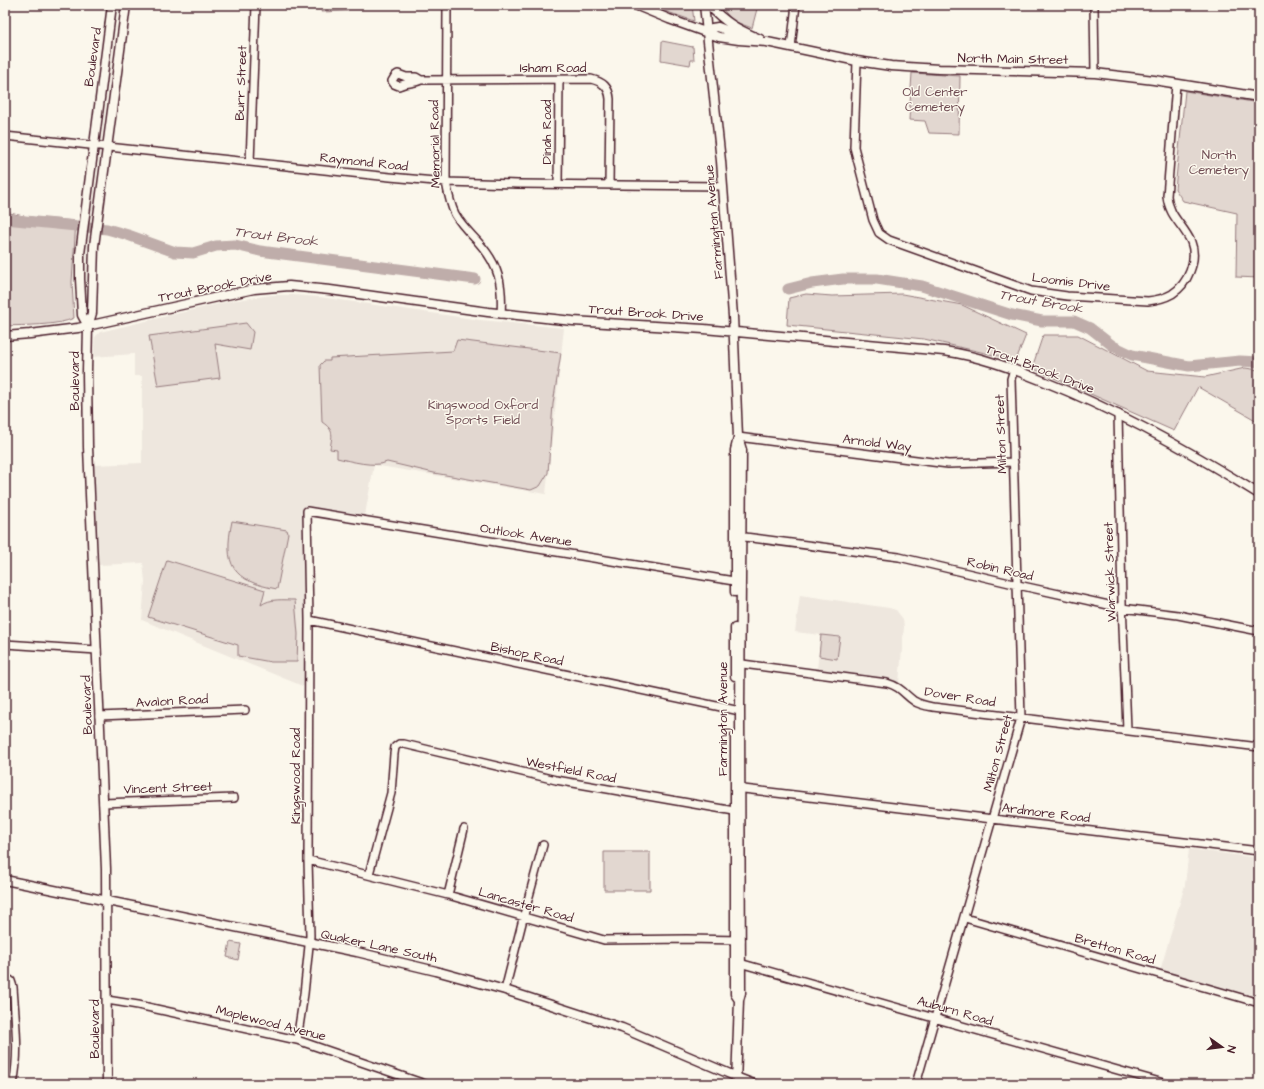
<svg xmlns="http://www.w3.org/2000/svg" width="1264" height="1089" viewBox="0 0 1264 1089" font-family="'Architects Daughter',sans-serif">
  <rect width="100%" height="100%" fill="#fbf7ec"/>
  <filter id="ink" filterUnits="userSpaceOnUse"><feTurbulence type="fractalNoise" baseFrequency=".025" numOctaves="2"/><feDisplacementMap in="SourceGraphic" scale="8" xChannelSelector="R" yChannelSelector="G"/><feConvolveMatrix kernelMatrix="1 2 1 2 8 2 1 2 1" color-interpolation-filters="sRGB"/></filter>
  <g filter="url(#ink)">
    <!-- built -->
    <path fill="#eee7de" d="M272 295H292L319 297 480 320 564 328 546 494 374 465 365 515 313 507 307 509 304 516 305 687 142 620 145 581 143 563 99 565 94 465 142 463V376H134V354L93 357 95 337 100 332 230 301Z
      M800 595 889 608 896 610 903 619 904 627 899 683 890 679 817 669 821 635 795 632Z
      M1189 849 1259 858V999L1160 971 1185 885Z"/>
    <!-- green -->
    <path fill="#e2d7d0" stroke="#967b7e" d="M324 5H341L348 11 321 12Z
      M647 5H692L694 21Z
      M719 5H758L752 28 733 21Z
      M662 41 693 47 694 60H691L690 65 661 60Z
      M912 73 960 76 959 134 929 133 925 121 909 120Z
      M1185 91 1259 103V278L1236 277 1237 213 1183 201 1175 189Z
      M5 212 28 217 76 221 72 282 74 318C58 326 24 325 5 326Z
      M806 294 832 296 902 294 962 305 1026 335 1016 360 924 339 787 325 789 298Z
      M246 323 253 332 250 350 215 344 220 378 158 386 149 336Z
      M1043 335H1078L1147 371 1205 377 1245 368 1259 370V422L1198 387 1174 431 1032 368Z
      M457 340 561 353 553 404 548 473 540 486 531 490 434 473 387 462C375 468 350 461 337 458V450L330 449C332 435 335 431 322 422L320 365 324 361H330V358L453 351Z
      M232 521 287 530 288 533 277 589C232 581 223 565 232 521Z
      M167 560 265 590 261 605C270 598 284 600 295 600L298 634 297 662H271L238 656V645L148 617Z
      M821 635 840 637 837 659 819 656Z
      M604 852H650V890H604Z
      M230 942 241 944 238 960 227 957Z"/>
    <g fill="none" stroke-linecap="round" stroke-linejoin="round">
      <!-- river -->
      <path stroke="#bfadaa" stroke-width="11" d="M5 219 107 229 128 235 175 252 193 253 216 246 235 245 260 251 475 279
        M788 289 812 283 843 279H877L896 282 922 286 1012 315 1042 321H1074L1090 328 1113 346 1132 355 1189 366 1240 361 1259 362"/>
      <!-- minor casing -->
      <g stroke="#4a1f2b" stroke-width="10">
        <path id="minor" d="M447 5 446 182C448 193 450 204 455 214 461 225 471 234 479 243 499 265 503 285 501 314
          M1094 5 1095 73
          M791 47 796 5
          M857 61 854 147 873 220 879 233 889 240 1031 291 1067 296 1148 301C1157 300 1165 298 1172 294 1188 284 1198 260 1191 242 1183 224 1169 217 1167 196L1176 84
          M421 80C414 84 406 82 399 86L394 84 392 81 395 76 398 74 406 77H416L421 80 591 79C603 82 609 87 610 99L609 185
          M5 136 390 177 446 182 518 184 722 186
          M250 162 256 5
          M558 184 559 80
          M1118 414 1122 601 1127 730
          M738 437 948 464 1014 462
          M737 536 899 557 1018 585 1122 608 1178 615 1259 631
          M309 620 740 711
          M5 644 97 650
          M735 663 887 683C901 687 904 694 914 701 920 705 927 706 933 707L1259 747
          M99 716 245 710
          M735 788 1259 851
          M103 803 234 798
          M308 860 448 895 604 940 687 939 741 940
          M369 874 391 793 394 754 395 747 399 744H404L556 780 740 812
          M448 895 464 829
          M965 918 1259 1003
          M736 962 1167 1084
          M5 977 11 981 13 987C15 1020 20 1052 13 1084
          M505 990 525 911 543 845
          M107 1000 138 1005 297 1040 425 1084
          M297 1040 304 994 310 936 308 860 309 620 307 511 740 582
          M737 1077 755 1084
          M916 1084 1021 718 1011 379 1014 369"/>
      </g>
      <!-- major casing -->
      <g stroke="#4a1f2b" stroke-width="11">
        <path id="major" d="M635 5 669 19 719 37 739 40 767 42 857 61 891 66 939 69 1095 73 1154 80 1259 97
          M704 5 721 161 733 316 738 437 742 450 740 711 741 993 739 1000 736 1084
          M709 5C725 23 739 30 760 39
          M708 34 712 28 718 27 744 37
          M88 326 82 315 80 279V254L112 5
          M5 336 30 334 78 328 254 289 289 286 330 290 488 312 573 321 704 329 944 351C979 356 1011 368 1043 381 1119 411 1190 451 1259 494
          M735 592V450L738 438
          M735 676V628
          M735 736V994L739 1000
          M5 880 357 952 436 971 505 990 622 1028 737 1077
          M107 1084 106 869 88 447 87 372 88 326 92 313 94 246 126 5"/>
      </g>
      <!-- minor -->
      <use href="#minor" stroke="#fbf7ec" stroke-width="7"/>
      <!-- major -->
      <use href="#major" stroke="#fbf7ec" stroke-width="8"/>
    </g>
  </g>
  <g text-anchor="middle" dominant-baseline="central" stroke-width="3" stroke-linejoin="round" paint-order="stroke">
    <!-- street labels -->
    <g font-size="13" fill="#4a1f2b" stroke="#fbf7ec">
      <text transform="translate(93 57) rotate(-82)">Boulevard</text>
      <text transform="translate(1013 59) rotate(1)">North Main Street</text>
      <text x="553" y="68">Isham Road</text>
      <text transform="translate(241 83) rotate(-88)">Burr Street</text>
      <text transform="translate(547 132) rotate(-90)">Dinah Road</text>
      <text transform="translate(435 144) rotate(-91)">Memorial Road</text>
      <text transform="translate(364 162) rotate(6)">Raymond Road</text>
      <text transform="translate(714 222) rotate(-95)">Farmington Avenue</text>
      <text transform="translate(1071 282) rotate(7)">Loomis Drive</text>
      <text transform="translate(215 287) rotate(-11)">Trout Brook Drive</text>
      <text transform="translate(646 313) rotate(4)">Trout Brook Drive</text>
      <text transform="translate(1040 369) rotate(21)">Trout Brook Drive</text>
      <text transform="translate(75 381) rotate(-90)">Boulevard</text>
      <text transform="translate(1001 434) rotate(-92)">Milton Street</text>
      <text transform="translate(877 443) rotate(7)">Arnold Way</text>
      <text transform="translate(526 535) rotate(9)">Outlook Avenue</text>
      <text transform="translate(1000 569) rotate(13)">Robin Road</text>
      <text transform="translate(1110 572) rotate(-92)">Warwick Street</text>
      <text transform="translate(527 654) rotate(12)">Bishop Road</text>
      <text transform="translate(960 697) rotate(9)">Dover Road</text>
      <text transform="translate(172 701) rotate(-3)">Avalon Road</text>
      <text transform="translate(87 705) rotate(-92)">Boulevard</text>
      <text transform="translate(723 719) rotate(-90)">Farmington Avenue</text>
      <text transform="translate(998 753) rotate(-75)">Milton Street</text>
      <text transform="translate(571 770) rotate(11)">Westfield Road</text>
      <text transform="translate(296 776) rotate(-90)">Kingswood Road</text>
      <text transform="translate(168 788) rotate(-2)">Vincent Street</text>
      <text transform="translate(1046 813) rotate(7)">Ardmore Road</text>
      <text transform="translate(526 905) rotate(16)">Lancaster Road</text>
      <text transform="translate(379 946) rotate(12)">Quaker Lane South</text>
      <text transform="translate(1115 949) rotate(16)">Bretton Road</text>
      <text transform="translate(955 1011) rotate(16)">Auburn Road</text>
      <text transform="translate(271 1023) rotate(14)">Maplewood Avenue</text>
      <text transform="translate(95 1029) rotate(-90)">Boulevard</text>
    </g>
    <!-- park labels -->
    <g font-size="13" fill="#704d54" stroke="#fbf7ec">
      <text x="935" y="92">Old Center<tspan x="935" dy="15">Cemetery</tspan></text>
      <text x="1219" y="155">North<tspan x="1219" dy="15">Cemetery</tspan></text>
      <text x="483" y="405">Kingswood Oxford<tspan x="483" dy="15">Sports Field</tspan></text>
    </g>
    <!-- water labels -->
    <g font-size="14" font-style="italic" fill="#6d4a51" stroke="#fbf7ec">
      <text transform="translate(276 237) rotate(7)">Trout Brook</text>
      <text transform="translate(1041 302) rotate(10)">Trout Brook</text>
    </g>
  </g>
  <!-- margin -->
  <rect width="1264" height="1089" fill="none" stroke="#fbf7ec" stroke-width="20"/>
  <rect x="10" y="10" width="1244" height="1069" fill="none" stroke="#4a1f2b" stroke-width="1.5" filter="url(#ink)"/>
  <!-- north arrow -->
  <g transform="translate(1222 1047) rotate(104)" stroke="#fbf7ec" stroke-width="3" paint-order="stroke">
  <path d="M0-3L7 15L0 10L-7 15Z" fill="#4a1f2b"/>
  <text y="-6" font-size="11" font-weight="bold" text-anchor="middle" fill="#4a1f2b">N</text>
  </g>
</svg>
